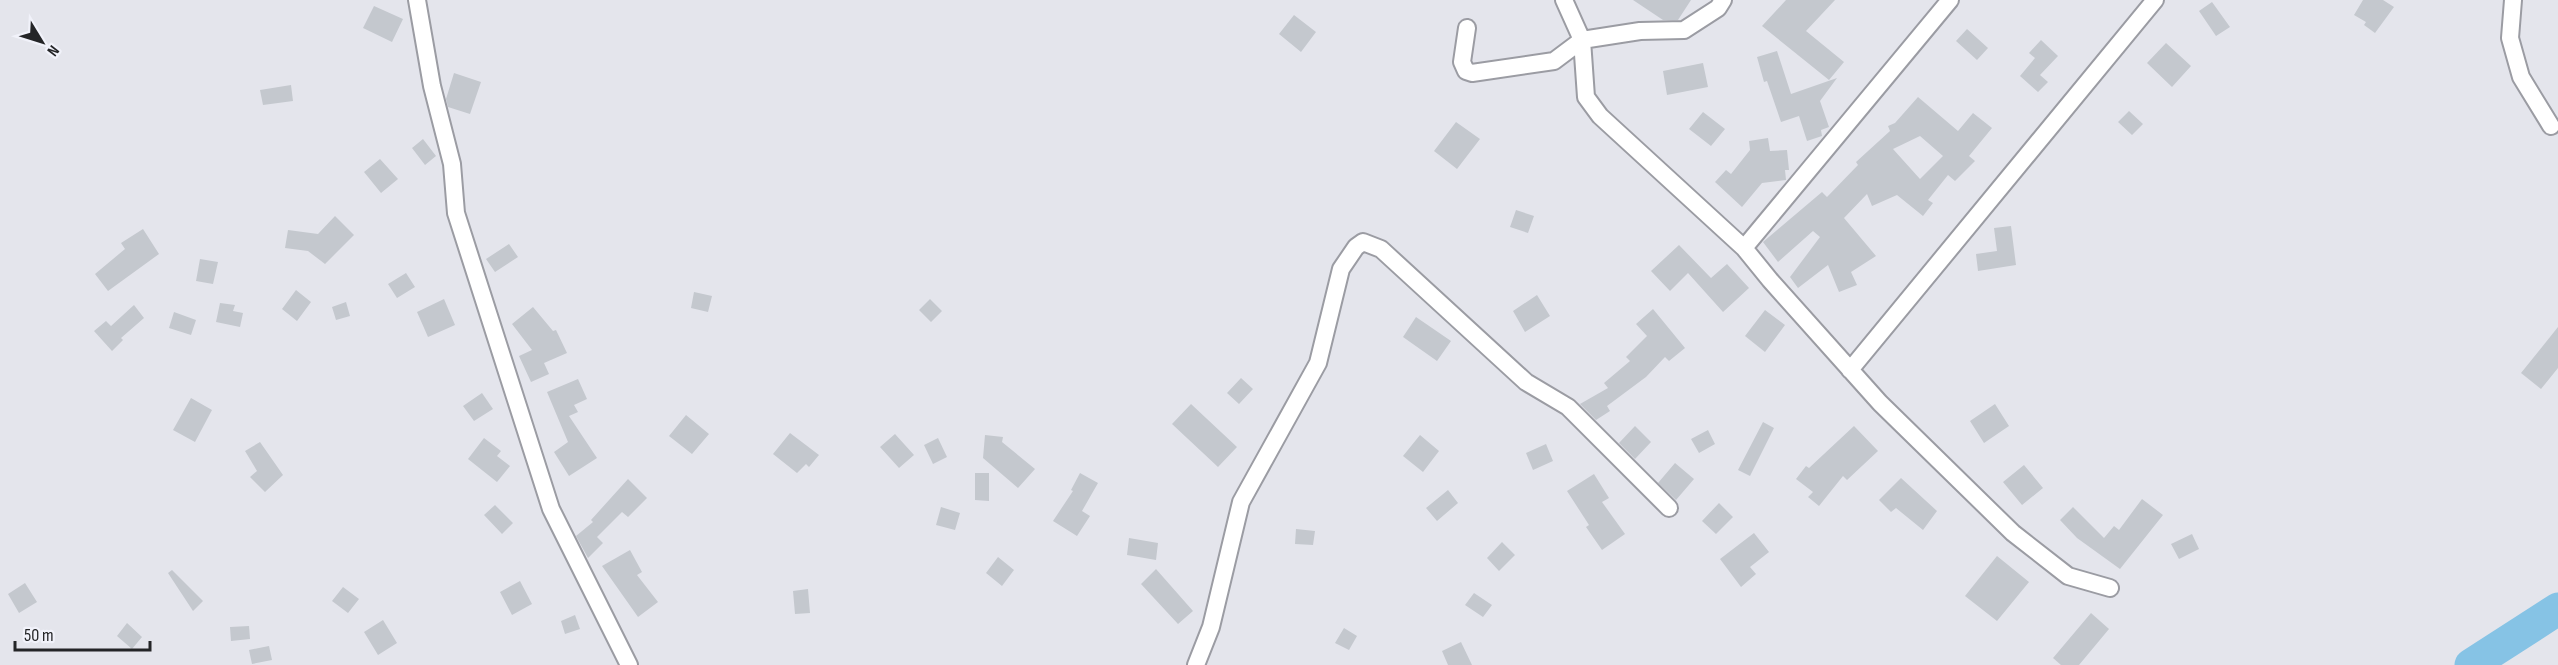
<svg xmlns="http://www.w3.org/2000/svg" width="2558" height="665" viewBox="0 0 2558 665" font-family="'Sofia Sans Condensed',sans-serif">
  <rect width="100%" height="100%" fill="#e4e5ec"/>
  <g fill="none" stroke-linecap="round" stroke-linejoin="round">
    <!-- river -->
    <path stroke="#86c3e5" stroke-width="33" d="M2471 665 2558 609"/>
  </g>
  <!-- building -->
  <path fill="#c4c8ce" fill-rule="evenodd" d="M1633 0H1691L1678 20H1663Z
    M1786 0H1835L1806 31 1844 62 1829 80 1762 26Z
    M2363 0H2383L2394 7 2375 33 2364 25 2366 22 2354 15Z
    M2212 2 2230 27 2216 36 2199 11Z
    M374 6 403 19 392 42 363 28Z
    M1294 15 1316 32 1301 52 1279 34Z
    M1967 29 1988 48 1977 60 1956 41Z
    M2041 40 2058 56 2040 75 2048 82 2038 92 2020 76 2035 58 2029 53Z
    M2166 43 2191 66 2172 87 2147 63Z
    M1777 51 1791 94 1837 78 1820 101 1829 127 1821 130 1822 136 1807 141 1799 116 1781 122 1767 81 1764 82 1757 57Z
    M1703 63 1708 87 1667 95 1663 71Z
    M454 73 481 82 470 114 448 107 446 99Z
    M291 85 293 101 263 105 260 90Z
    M1918 97 1958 131 1973 113 1992 128 1969 156 1975 161 1955 181 1948 175 1928 200 1933 203 1923 216 1897 195 1872 206 1867 194 1844 218 1876 256 1851 272 1857 285 1839 292 1828 265 1798 288 1790 277 1820 237 1813 231 1778 262 1763 242 1822 192 1827 197 1858 165 1856 162 1890 131 1888 126 1895 123ZM1920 136 1943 156 1920 179 1893 149Z
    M2129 111 2143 124 2132 135 2118 122Z
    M1703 112 1725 129 1711 146 1689 129Z
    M1456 122 1480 139 1457 169 1434 151Z
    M1768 138 1770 151 1787 150 1789 170H1785L1786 180 1762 183 1742 207 1715 182 1726 170 1731 174 1750 150 1749 141Z
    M423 139 436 156 425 165 412 148Z
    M380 159 398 179 381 193 364 172Z
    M1516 210 1534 216 1528 233 1510 227Z
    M335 216 354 235 325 264 308 251 285 248 288 230 318 234Z
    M2011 226 2016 265 1978 271 1976 254 1997 251 1994 228Z
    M143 229 159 254 108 291 95 274 125 249 121 243Z
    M509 244 518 257 495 272 486 259Z
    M1679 245 1711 278 1727 264 1749 288 1723 312 1688 273 1670 291 1651 271Z
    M200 259 218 262 213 284 196 281Z
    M406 273 415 287 397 298 388 284Z
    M296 290 311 302 297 321 282 309Z
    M694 292 712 296 708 312 691 308Z
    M1537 295 1550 316 1525 332 1513 311Z
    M444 299 455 325 428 337 417 312Z
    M930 299 942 311 931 322 919 310Z
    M346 302 350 316 336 320 332 307Z
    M220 303 235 305 233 311 243 313 240 327 216 322Z
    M134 305 144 318 121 338 123 340 112 351 94 331 106 321 111 326Z
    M533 307 553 331 556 330 567 353 544 363 549 374 531 382 519 356 532 350 512 324Z
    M1653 309 1685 348 1669 361 1665 357 1646 377 1607 406 1610 411 1596 420 1580 404 1608 388 1604 383 1630 361 1626 357 1647 336 1636 324Z
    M1765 310 1785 325 1765 352 1745 336Z
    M174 312 196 320 191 335 169 328Z
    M1416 317 1451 341 1437 361 1403 337Z
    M2558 327V368L2541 389 2521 373Z
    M1241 378 1253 389 1239 404 1227 393Z
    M578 379 587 399 574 405 578 412 569 416 597 458 569 476 554 452 568 442 547 392Z
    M482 393 493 409 474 421 463 406Z
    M191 398 212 410 195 442 173 430Z
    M1191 404 1237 447 1218 467 1172 424Z
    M1995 404 2009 426 1984 443 1970 421Z
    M686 415 709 434 692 454 669 436Z
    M1763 422 1774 428 1750 476 1738 470Z
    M1635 426 1651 442 1635 459 1619 443Z
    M1854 426 1878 451 1847 480 1843 476 1819 506 1808 497 1813 492 1796 479 1806 466 1809 468Z
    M1708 430 1715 444 1699 453 1691 439Z
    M790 433 819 455 809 467 806 464 797 473 773 454Z
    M895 434 914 455 899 468 880 447Z
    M985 435 1003 437 1002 442 1035 469 1018 488 983 458Z
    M1420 435 1439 451 1423 472 1403 456Z
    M484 438 501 451 497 456 510 466 497 482 468 459Z
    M938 438 947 457 933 464 924 445Z
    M260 442 283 475 265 492 250 477 257 471 245 451Z
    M1546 444 1553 461 1533 470 1526 453Z
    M1675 463 1694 479 1676 500 1658 483Z
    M2024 465 2043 488 2022 505 2003 482Z
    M975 473H989V501L975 500Z
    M1080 473 1098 483 1082 511 1090 516 1077 536 1053 521 1073 491 1071 490Z
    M1594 474 1609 498 1602 502 1625 534 1602 550 1586 527 1589 525 1567 491Z
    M1901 478 1937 511 1923 530 1896 508 1891 512 1879 500Z
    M628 479 647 498 628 517 622 512 597 537 603 543 588 558 576 536 593 522 591 520Z
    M1448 490 1458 503 1437 521 1426 508Z
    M2142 499 2163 515 2120 569 2077 538 2060 520 2073 507 2104 538 2114 526 2119 530Z
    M1719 503 1733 517 1716 534 1702 521Z
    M495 505 513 523 502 534 484 515Z
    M941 507 960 513 955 530 936 525Z
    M1296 529 1315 531 1313 545 1295 544Z
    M1754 533 1769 552 1750 567 1756 574 1741 587 1720 559Z
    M2192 534 2199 549 2179 559 2171 544Z
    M1129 538 1158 543 1156 560 1127 555Z
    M1502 542 1515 555 1499 571 1487 558Z
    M630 550 642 572 637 575 658 602 638 617 602 566Z
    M1997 556 2029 582 1997 621 1965 596Z
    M998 557 1014 570 1002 586 986 573Z
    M1156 569 1193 611 1178 624 1141 584Z
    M172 570 203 601 193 611 168 573Z
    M520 581 532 604 512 615 500 592Z
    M25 583 37 602 19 613 8 594Z
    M343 587 359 599 348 613 332 601Z
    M808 589 810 613 795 614 793 591Z
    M1474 593 1492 605 1483 617 1465 605Z
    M2091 613 2109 629 2079 665H2061L2053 658Z
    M575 615 580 629 565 634 561 621Z
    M383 620 397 643 378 655 364 632Z
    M127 623 142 637 132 649 117 636Z
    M249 626 250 639 231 641 230 627Z
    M1344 628 1357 636 1349 650 1335 643Z
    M1461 642 1472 665H1448L1442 651Z
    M269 646 272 660 252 664 249 650Z"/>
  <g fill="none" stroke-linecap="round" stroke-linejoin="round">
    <!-- street casing -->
    <g stroke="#9b9ca3" stroke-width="20">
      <path id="street" d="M417 0 432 86 452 164 456 213 551 509 629 665
        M1564 0 1582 40 1586 97 1600 116 1744 248 1770 280 1880 403 2013 533 2068 576 2110 588
        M2513 0 2510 38 2521 77 2551 126
        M1467 28 1462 62 1466 71 1472 73 1554 61 1582 40 1640 31 1684 30 1718 8 1723 0
        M1744 248 1950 0
        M1850 370 2155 0
        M1196 665 1211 627 1241 502 1318 363 1341 269 1356 247 1363 242 1381 249 1526 382 1568 407 1669 508"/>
    </g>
    <!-- street -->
    <use href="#street" stroke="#fff" stroke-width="16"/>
  </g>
  <!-- north arrow -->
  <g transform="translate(42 42) rotate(128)" stroke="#f1f2fa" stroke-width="4.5" paint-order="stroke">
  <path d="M0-4.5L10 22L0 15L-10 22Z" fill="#242527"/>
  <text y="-9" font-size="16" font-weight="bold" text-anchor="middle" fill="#242527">N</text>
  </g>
  <!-- scale -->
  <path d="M15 641v9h135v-9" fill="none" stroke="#242527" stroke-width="3"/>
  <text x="24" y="641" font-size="18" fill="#242527" stroke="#f1f2fa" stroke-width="4.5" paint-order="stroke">50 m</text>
</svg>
